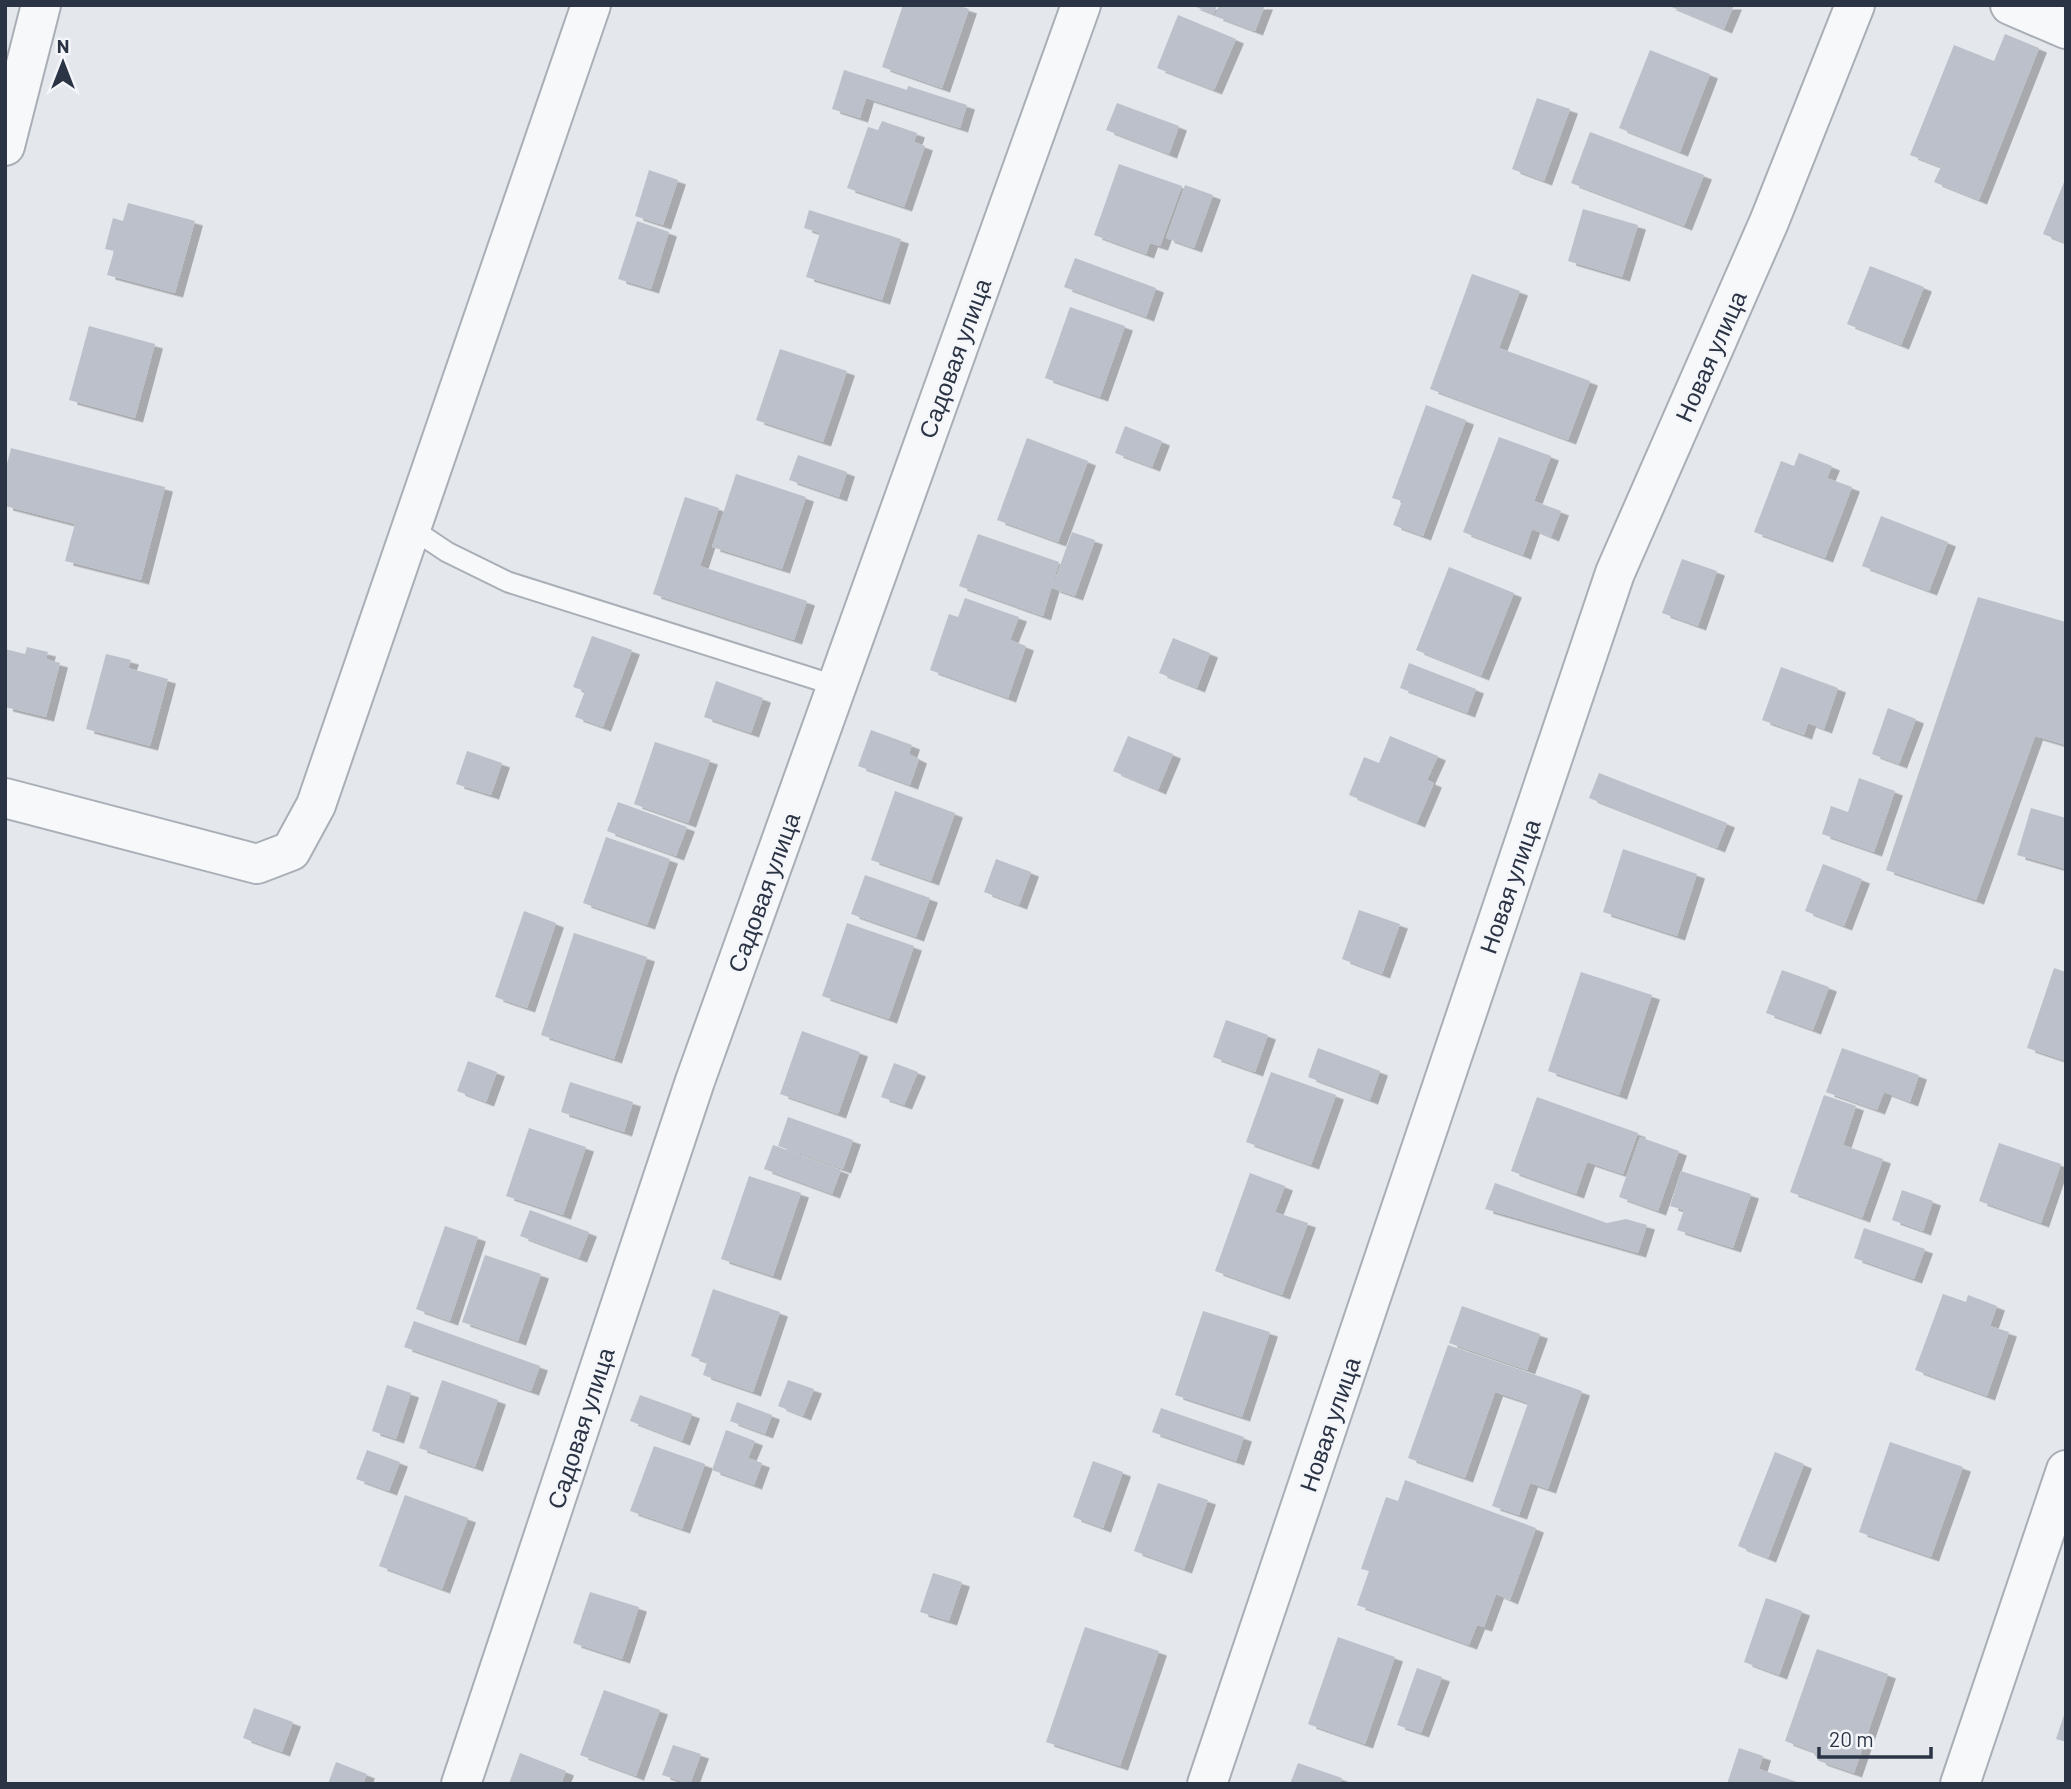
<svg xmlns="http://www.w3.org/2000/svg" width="2071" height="1789" viewBox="0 0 2071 1789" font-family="Barlow,sans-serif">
  <defs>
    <filter id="shadow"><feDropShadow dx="8" dy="4.5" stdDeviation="0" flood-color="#0004"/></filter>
  </defs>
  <rect width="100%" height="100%" fill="#e4e7ec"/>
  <!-- building -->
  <path fill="#bbc0ca" filter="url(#shadow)" d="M903 5H957L969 9 942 88 882 67Z
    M1191 5H1217L1214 14Z
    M1219 5H1265L1255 31 1215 16Z
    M1667 5H1734L1724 29Z
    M1178 15 1236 39 1214 90 1157 68Z
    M2005 34 2039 48 1979 200 1934 182 1941 167 1910 155 1954 45 1994 61Z
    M1650 50 1710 74 1680 152 1619 128Z
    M844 70 907 90 908 86 967 105 960 128 866 98 860 118 832 109Z
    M1537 98 1570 109 1544 181 1512 169Z
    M1117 103 1179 126 1169 154 1106 130Z
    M882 121 917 133 914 142 925 146 904 207 847 188 868 127 878 130Z
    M1590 132 1704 175 1684 226 1571 183Z
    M1119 164 1182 186 1160 246 1150 243 1146 254 1094 235Z
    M649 170 678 180 663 225 635 216Z
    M2066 177V243L2043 234Z
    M1185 185 1213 195 1194 248 1166 238Z
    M128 203 195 221 175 293 107 275 114 251 105 249 113 218 123 221Z
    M1583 209 1638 225 1622 277 1568 261Z
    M809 210 901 239 882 300 806 277 820 233 804 228Z
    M637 221 669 232 651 289 618 279Z
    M1075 258 1156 288 1146 317 1064 287Z
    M1870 266 1924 287 1901 345 1847 324Z
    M1472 274 1520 291 1499 348 1590 381 1568 440 1430 389Z
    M1070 307 1125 326 1100 397 1045 378Z
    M89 326 155 344 135 418 69 400Z
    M780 349 847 371 823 442 756 420Z
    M1426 405 1466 420 1423 536 1393 525 1402 501 1392 498Z
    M1125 426 1162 441 1152 467 1115 453Z
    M1499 437 1551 456 1534 501 1561 511 1551 537 1532 529 1523 555 1463 532Z
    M1027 438 1088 461 1058 542 997 520Z
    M11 448 165 487 141 580 65 561 75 524 5 506V472Z
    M1799 453 1832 466 1827 478 1852 487 1825 558 1754 532 1781 461 1794 466Z
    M798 455 847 472 839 497 789 480Z
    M736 474 806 497 782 569 712 547Z
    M685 497 719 508 700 566 807 601 794 640 653 594Z
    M1881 516 1948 542 1929 591 1862 566Z
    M1072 532 1095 540 1075 596 1052 588Z
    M978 534 1059 562 1043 616 959 586Z
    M1682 559 1717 571 1698 626 1662 613Z
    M1449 567 1514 593 1481 676 1416 650Z
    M1978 597 2066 622V745L2035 736 1976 900 1886 870Z
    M965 598 1019 617 1010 640 1026 646 1008 698 930 670 949 614 958 617Z
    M592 636 632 650 603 727 575 717 585 691 573 687Z
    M1173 638 1210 653 1197 688 1159 673Z
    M27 647 48 652 46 659 60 663 46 717 5 707V649L25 654Z
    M106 654 131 660 128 668 168 679 150 746 86 729Z
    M1409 663 1476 689 1467 713 1400 688Z
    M1781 667 1838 688 1824 729 1808 723 1804 735 1762 720Z
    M716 681 763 698 751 733 704 717Z
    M1888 708 1916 719 1899 764 1872 754Z
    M871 730 912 745 909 754 919 759 910 785 858 766Z
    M1128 736 1173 754 1158 790 1113 771Z
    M1390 736 1438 756 1427 780 1434 783 1417 823 1349 795 1364 757 1379 763Z
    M655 742 710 760 688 823 634 804Z
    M467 751 502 763 491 795 456 784Z
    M1599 773 1727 823 1717 848 1589 798Z
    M1859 778 1895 791 1874 852 1822 834 1831 806 1848 812Z
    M895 791 955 813 931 881 871 860Z
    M618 802 687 827 676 856 607 831Z
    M2031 808 2066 818V869L2017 855Z
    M606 837 670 859 647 925 583 903Z
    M1623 849 1697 874 1677 936 1603 912Z
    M996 859 1031 872 1019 905 984 892Z
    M1823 864 1862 879 1844 926 1805 911Z
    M865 875 930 898 916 937 851 914Z
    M1359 910 1400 924 1382 974 1342 959Z
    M524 911 556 923 527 1008 495 997Z
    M847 923 914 946 889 1019 822 996Z
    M574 933 647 957 614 1059 541 1035Z
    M2054 968 2066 972V1061L2027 1048Z
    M1782 970 1829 987 1813 1030 1766 1013Z
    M1581 972 1652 995 1619 1095 1548 1071Z
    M1226 1020 1268 1035 1255 1072 1213 1057Z
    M802 1031 860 1052 838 1114 780 1094Z
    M1318 1048 1380 1071 1370 1100 1308 1077Z
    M1842 1048 1919 1075 1910 1102 1884 1092 1877 1110 1826 1092Z
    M468 1061 497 1072 486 1102 457 1091Z
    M894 1063 918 1072 904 1105 881 1097Z
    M1271 1072 1336 1095 1311 1165 1246 1142Z
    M570 1082 633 1102 624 1132 561 1112Z
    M1824 1095 1856 1106 1843 1145 1883 1159 1862 1218 1790 1192Z
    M1537 1097 1638 1133 1623 1174 1587 1162 1576 1194 1511 1171Z
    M788 1117 853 1140 843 1169 778 1146Z
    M529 1128 586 1147 563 1215 506 1196Z
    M1640 1137 1679 1151 1658 1211 1619 1197Z
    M1999 1143 2061 1164 2041 1223 1979 1201Z
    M773 1145 841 1170 832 1194 764 1169Z
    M1681 1171 1751 1194 1733 1248 1677 1230 1684 1210 1670 1206Z
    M1250 1173 1285 1186 1275 1212 1308 1223 1282 1295 1215 1271Z
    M749 1176 801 1193 773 1276 721 1259Z
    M1495 1183 1607 1223 1626 1219 1647 1225 1638 1253 1485 1209Z
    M1902 1190 1933 1201 1923 1231 1892 1220Z
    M530 1210 589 1232 579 1258 520 1236Z
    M445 1226 478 1237 450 1321 416 1309Z
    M1864 1228 1925 1249 1914 1279 1854 1258Z
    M485 1255 541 1274 518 1341 462 1322Z
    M713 1289 780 1312 753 1392 703 1375 707 1362 691 1356Z
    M1943 1294 1966 1302 1968 1295 1997 1306 1990 1326 2009 1332 1987 1396 1915 1370Z
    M1462 1306 1540 1334 1527 1370 1449 1343Z
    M1203 1311 1270 1332 1242 1417 1175 1395Z
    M414 1321 540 1366 531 1391 404 1347Z
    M1448 1345 1582 1391 1548 1489 1530 1483 1519 1515 1492 1506 1528 1403 1495 1392 1465 1478 1408 1458Z
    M442 1380 498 1400 475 1467 419 1448Z
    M788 1380 814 1389 803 1416 778 1406Z
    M387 1385 411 1393 396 1439 372 1431Z
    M640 1395 692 1414 682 1441 630 1421Z
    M737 1402 772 1415 765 1434 730 1421Z
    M1161 1408 1244 1437 1236 1461 1152 1432Z
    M726 1430 755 1441 748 1458 762 1463 754 1485 712 1470Z
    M1890 1442 1963 1467 1931 1557 1859 1532Z
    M654 1446 705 1464 682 1529 630 1511Z
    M367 1450 400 1462 389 1491 356 1479Z
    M1775 1452 1804 1464 1768 1558 1738 1546Z
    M1093 1461 1123 1472 1103 1528 1073 1517Z
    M1405 1480 1536 1528 1510 1600 1496 1594 1484 1627 1477 1625 1469 1645 1357 1605 1369 1571 1361 1569 1386 1497 1398 1501Z
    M1158 1483 1208 1500 1184 1569 1134 1551Z
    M405 1495 468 1518 442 1589 379 1566Z
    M933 1573 962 1582 949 1621 920 1612Z
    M590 1592 639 1607 622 1659 573 1643Z
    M1766 1598 1802 1611 1779 1675 1744 1662Z
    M1085 1627 1159 1651 1120 1766 1046 1742Z
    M1338 1637 1395 1657 1365 1744 1308 1724Z
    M1817 1649 1888 1674 1854 1773 1819 1761 1812 1751 1785 1741Z
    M1417 1668 1442 1677 1421 1733 1397 1725Z
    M604 1690 660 1710 636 1776 580 1755Z
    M254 1708 293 1722 282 1752 243 1738Z
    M2065 1712H2066V1742L2056 1739Z
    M673 1745 701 1754 690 1784 662 1775Z
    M1739 1748 1763 1756 1759 1769 1803 1784H1727Z
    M520 1753 566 1771 561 1784H509Z
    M336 1762 367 1774 363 1784H328Z
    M1298 1763 1342 1778 1340 1784H1290Z"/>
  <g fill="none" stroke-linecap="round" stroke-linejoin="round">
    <!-- service casing -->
    <g stroke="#a9aeb7" stroke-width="23">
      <path id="service" d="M411 528 447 552 508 582 837 686"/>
    </g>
    <!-- minor casing -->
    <g stroke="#a9aeb7" stroke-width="42">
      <path id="minor" d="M2010 5 2066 29
        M5 146 41 5
        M5 798 257 864 291 851 316 805 591 5
        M461 1784 695 1081 1081 5
        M1207 1784 1615 573 1769 222 1855 5
        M1960 1784 2066 1470"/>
    </g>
    <!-- service -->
    <use href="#service" stroke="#f7f8fa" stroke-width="19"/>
    <!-- minor -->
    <use href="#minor" stroke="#f7f8fa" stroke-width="38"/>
  </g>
  <g text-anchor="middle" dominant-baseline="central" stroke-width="6" stroke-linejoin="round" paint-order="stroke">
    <!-- street labels -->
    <g font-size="24" fill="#2b3445" stroke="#f4f6f9">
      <text transform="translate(1710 356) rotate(-66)">Новая улица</text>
      <text transform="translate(954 358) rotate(-70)">Садовая улица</text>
      <text transform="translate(1509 886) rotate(-71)">Новая улица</text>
      <text transform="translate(763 892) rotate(-70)">Садовая улица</text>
      <text transform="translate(1329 1424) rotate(-71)">Новая улица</text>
      <text transform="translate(580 1428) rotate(-72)">Садовая улица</text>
    </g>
  </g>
  <!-- border -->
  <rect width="2071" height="1789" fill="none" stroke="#2b3445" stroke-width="14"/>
  <!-- north arrow -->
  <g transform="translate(63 63)" stroke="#f4f6f9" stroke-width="5" paint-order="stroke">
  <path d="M0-5L12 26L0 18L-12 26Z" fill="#2b3445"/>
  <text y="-10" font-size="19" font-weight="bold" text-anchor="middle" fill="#2b3445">N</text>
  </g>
  <!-- scale -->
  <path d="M1819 1747v10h112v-10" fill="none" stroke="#2b3445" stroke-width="3.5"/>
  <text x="1829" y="1747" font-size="21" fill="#2b3445" stroke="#f4f6f9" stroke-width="5" paint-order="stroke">20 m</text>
</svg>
